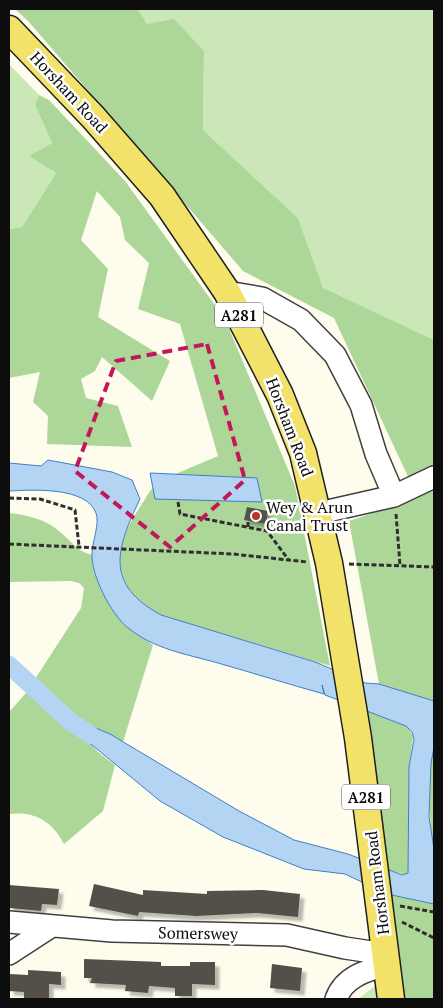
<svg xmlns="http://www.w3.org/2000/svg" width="443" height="1008" viewBox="0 0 443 1008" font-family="'PT Serif',serif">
  <defs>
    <filter id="shadow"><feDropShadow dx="4.5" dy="4.5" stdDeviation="1" flood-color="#0004"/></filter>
  </defs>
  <rect width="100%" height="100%" fill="#fefded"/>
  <!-- green -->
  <path fill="#cbe7b8" d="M138 9H434V340L323 289 298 218 203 130 204 51 147 24Z
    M9 64 39 95 35 105 52 143 30 156 56 173 22 227 9 229Z
    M381 981 383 999H358Z"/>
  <!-- forest -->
  <path fill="#add798" d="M15 9H138L147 24 174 19 204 51 203 130 298 218 323 288 434 340V701L379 684 349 521 418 498 334 318 243 271 29 22Z
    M39 95 49 100 125 181 225 319 295 486 330 666 161 615C111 588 110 551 140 507 144 501 149 491 155 485 163 478 205 462 218 456L180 324 138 309 149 263 125 240 120 217 97 191 81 240 108 269 98 317 170 361 152 401 102 357 95 371 81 379 86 398 118 406 132 447 47 444 48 416 33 402 40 372 9 378V229L22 227 56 173 29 156 52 143 35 105Z
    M9 513C27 515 46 519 60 532 73 542 75 550 92 555L98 582 126 626 153 645 123 742 91 726 72 723 98 752 115 765 103 811 64 844C52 821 35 811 9 814V712L26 693 81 608 84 588 79 583 71 581 9 582Z
    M367 711 407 726 413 736 409 767 408 866V873L405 875 386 869Z
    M434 747V849C429 823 426 772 434 747Z
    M387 894 434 904V999H404Z"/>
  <!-- water -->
  <path fill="#b4d4f3" stroke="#3e7fc7" d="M48 460 112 472 132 480 140 499C116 549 104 584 161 615L315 662 365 683 379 684 434 701V747L431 763 429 817 434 849V904L387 894 345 874 304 869 223 837 160 801 80 735 71 722 91 726 110 734 239 811 294 840 348 854 402 875 408 873 409 767 414 739 412 732 406 726 325 695 322 685 324 694C288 684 253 673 218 663 186 654 153 649 127 627 111 614 91 575 92 554 92 542 100 524 96 513 86 486 31 490 9 491V463L41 466Z
    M150 473 257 478 262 502 155 499Z"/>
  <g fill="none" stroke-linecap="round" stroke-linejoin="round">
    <!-- canal -->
    <path stroke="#b4d4f3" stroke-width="18" d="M9 665 71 722 91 735"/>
  </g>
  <!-- building -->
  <path fill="#554f49" filter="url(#shadow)" d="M247 507 268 511 266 524 244 520Z
    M94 884 143 895V890L207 894V891L263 890 300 894 298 917 257 913 196 916 139 912 138 916 89 906Z
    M9 885 59 889 57 905 42 904 41 911 9 908Z
    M84 959 161 962V966H190V962H215V985L192 984V996H175V988L149 986 148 993 125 991 126 985 90 983 92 978H84Z
    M272 964 302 968 300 991 270 988Z
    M28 970 61 972V985L49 984V999H24V992L9 991 10 974 28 975Z"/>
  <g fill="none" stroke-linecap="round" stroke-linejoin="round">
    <!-- minor casing -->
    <g stroke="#404040" stroke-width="24">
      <path id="minor" d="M227 292 262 298 301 320 335 355 361 405 376 454 394 496
        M319 513 394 496 434 477
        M9 922 112 931 287 935 345 948 385 954
        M9 954 52 926
        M336 999C344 977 365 971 386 965"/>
    </g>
    <!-- major casing -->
    <g stroke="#1e1e1e" stroke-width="29">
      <path id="major" d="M9 29 93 117 162 196 227 292 280 395 303 453 329 563 358 738 391 999"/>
    </g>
    <!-- path -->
    <path stroke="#2f2f2f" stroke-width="3" stroke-dasharray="5 2.5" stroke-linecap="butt" d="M9 498 40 499 75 510 79 546
      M178 502 180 514 267 531 288 559
      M396 514 400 565
      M248 527V521
      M9 544 233 554 307 562
      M349 564 434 567
      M400 906 434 912
      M402 922 434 938"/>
    <!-- minor -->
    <use href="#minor" stroke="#fff" stroke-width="21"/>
    <!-- major -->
    <use href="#major" stroke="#f2e269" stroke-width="26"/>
  </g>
  <!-- marked area -->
  <path fill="none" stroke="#c2185b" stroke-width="4" stroke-dasharray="10 6" stroke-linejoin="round" d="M207 344 245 480 170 547 75 471 116 361Z"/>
  <!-- markers -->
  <circle fill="#b6352b" stroke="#fff" stroke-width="2" cx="256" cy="516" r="5"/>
  <g text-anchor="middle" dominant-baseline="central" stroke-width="5" stroke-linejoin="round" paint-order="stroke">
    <!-- shield labels -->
    <g fill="#fff" stroke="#565656" stroke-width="1">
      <rect x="215" y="302.5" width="48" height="25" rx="4"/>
      <rect x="342" y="784.5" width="48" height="25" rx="4"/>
    </g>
    <g font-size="15" font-weight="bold" fill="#0d0d0d">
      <text x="239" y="315">A281</text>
      <text x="366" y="797">A281</text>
    </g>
    <!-- street labels -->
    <g font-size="16" fill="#0d0d0d" stroke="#fff">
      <text transform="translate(69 92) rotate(47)">Horsham Road</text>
      <text transform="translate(290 427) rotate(69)">Horsham Road</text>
      <text transform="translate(377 883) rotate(-97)">Horsham Road</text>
      <text transform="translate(198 933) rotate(1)">Somerswey</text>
    </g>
    <!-- poi labels -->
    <g font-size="16" fill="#0d0d0d" stroke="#fff" text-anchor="start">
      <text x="266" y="507">Wey &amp; Arun<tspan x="266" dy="18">Canal Trust</tspan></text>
    </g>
  </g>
  <!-- border -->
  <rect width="443" height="1008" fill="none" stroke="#0d0d0d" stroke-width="20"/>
</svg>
